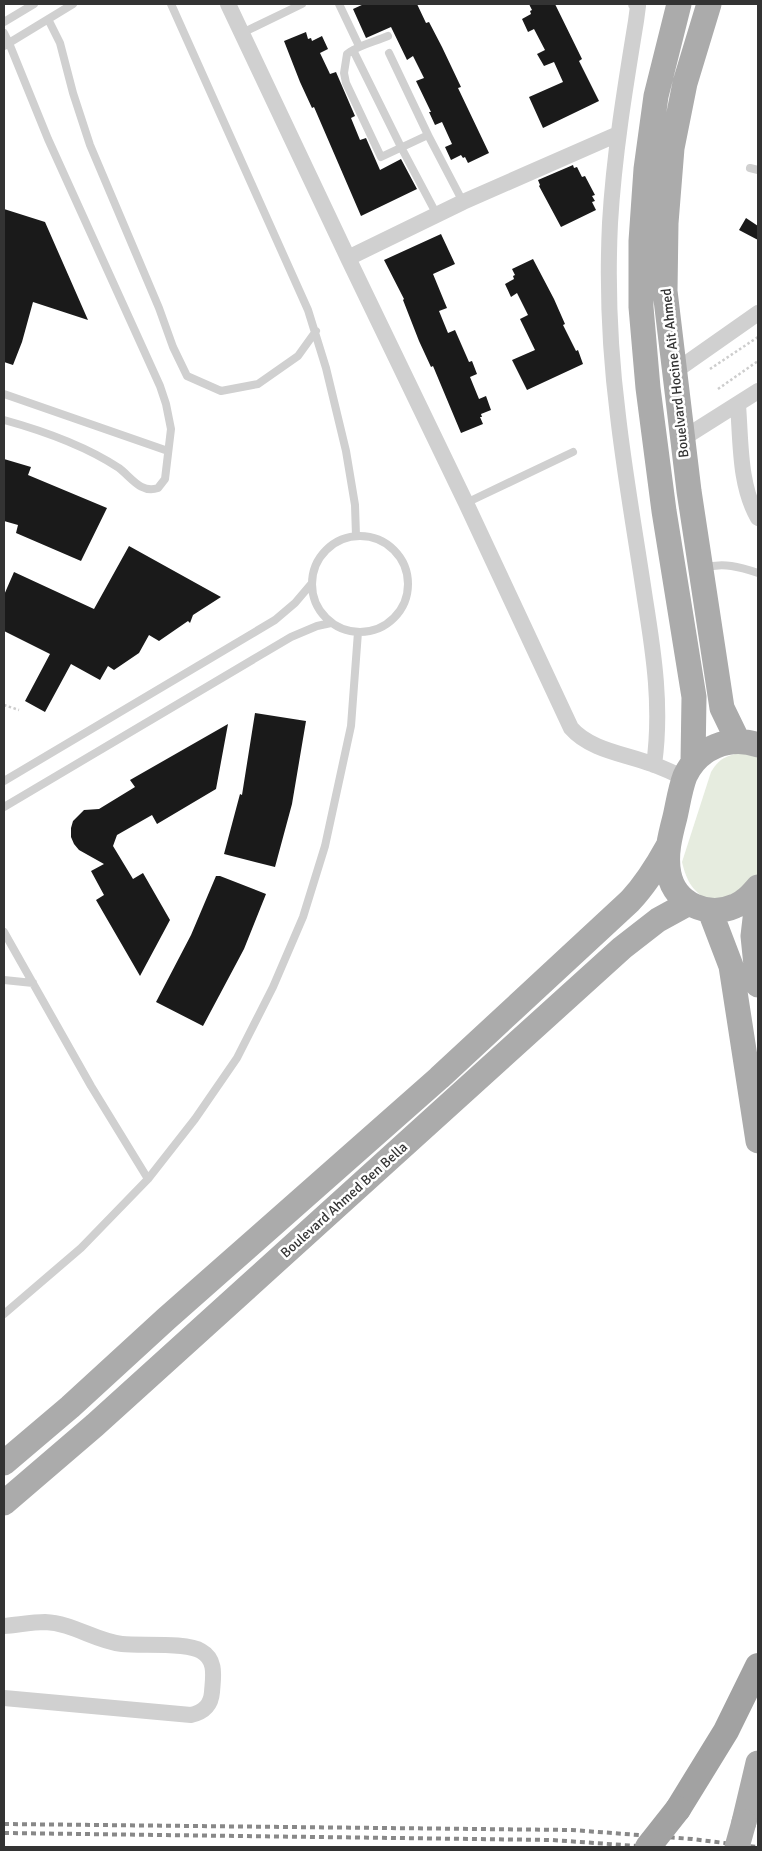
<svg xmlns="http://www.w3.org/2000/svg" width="762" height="1851" viewBox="0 0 762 1851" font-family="Signika,sans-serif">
  <rect width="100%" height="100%" fill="#fff"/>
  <!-- green -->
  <path fill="#e6ecdf" d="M740 753 758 756V880L754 887 710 902C693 891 687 883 682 862L711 772C719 759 725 756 740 753Z"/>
  <!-- building -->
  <path fill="#1a1a1a" d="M364 4H417L426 23 429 22 442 47 461 87 458 88 489 153 468 163 465 157 463 158 461 155 451 160 445 147 452 144 442 122 435 125 429 112H431L416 81 424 78 413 56 407 60 391 27 366 38 353 9Z
    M529 4H555L582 59 579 61 599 101 543 128 529 97 563 82 554 62 544 66 537 54 545 50 534 29 528 32 522 19 531 14 530 11 532 10Z
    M306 32 308 39 311 38 312 41 322 36 328 49 320 53 330 74 336 72 355 116 351 118 360 140 366 138 380 170 401 159 417 189 361 216 314 107 312 108 300 82 284 41Z
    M573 165 574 168 577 167 582 177 585 176 595 195 592 196 595 201 592 202 596 210 561 227 539 186 540 185 538 180Z
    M4 209 45 222 88 320 33 302 22 342 13 365 4 362Z
    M746 218 758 226V240L739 230Z
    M441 234 455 264 433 274 447 308 439 311 448 333 455 330 469 362 472 361 477 374 470 377 479 399 486 396 491 410 481 414 482 417H480L483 424 461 433 433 366 431 367 419 341 403 300 404 299 384 260Z
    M533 259 554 299 565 324 563 325 576 351 578 350 583 364 527 390 512 360 535 350 520 319 528 315 517 293 511 297 505 284 514 279 513 276 515 275 512 269Z
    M4 459 31 467 28 475 107 508 81 561 16 533 18 525 4 521Z
    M129 546 221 597 193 615 190 623 188 621 159 641 149 635 139 653 114 670 108 666 100 680 71 664 45 712 25 701 50 654 4 631V595L14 572 94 609Z
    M255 713 306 721 292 804 275 867 224 854 240 794 242 795Z
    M228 724 216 789 157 824 152 815 117 835 113 846 133 879 143 873 170 920 140 976 96 900 104 895 91 871 104 864 79 850 74 844 71 837V828L73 821 84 810 99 809 135 787 130 780Z
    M216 876H220L266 894 244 949 203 1026 156 1002 191 935Z"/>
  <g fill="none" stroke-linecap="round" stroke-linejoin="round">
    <!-- path -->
    <path stroke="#cdcdcd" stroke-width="2.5" stroke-dasharray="2.5 2.5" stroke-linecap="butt" d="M710 369 758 337
      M718 389 758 361
      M4 705 19 710"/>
    <!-- service -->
    <path stroke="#d0d0d0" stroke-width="8" d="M171 4 308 310 326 368 346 451 355 505 356 536
      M339 4 359 46
      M48 19 60 43 73 93 90 145 159 308 173 347 187 376 221 391 258 384 298 356 316 331
      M4 22 34 4
      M4 33 9 43 48 139 160 386 166 404 171 429 165 479 158 488C141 494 131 477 119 468 84 445 44 431 4 420
      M242 33 302 4
      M388 36C374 42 358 45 347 54L344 73 346 83 381 157 428 135
      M4 46 73 4
      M353 50 401 147 437 215
      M389 53 428 135 463 202
      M750 168 758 170
      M4 394 168 451
      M466 503 573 452
      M312 584a48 48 0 1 1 96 0a48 48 0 1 1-96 0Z
      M704 568C723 562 740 567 758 573
      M4 781 275 620 295 603 312 583
      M4 807 291 637 317 626 331 623
      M4 932 91 1086 148 1179
      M4 980 33 983
      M4 1314 81 1248 148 1179 195 1119 237 1058 273 987 303 917 325 846 351 726 358 632"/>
    <!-- minor -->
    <path stroke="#d0d0d0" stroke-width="16" d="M228 4 348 258 466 503 571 728C590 750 625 754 652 764 663 768 674 773 684 778
      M636 4 638 6 636 21C625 88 614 155 610 223 607 286 610 353 618 416 625 477 636 538 645 599 654 655 662 708 654 765
      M348 258 463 202 618 134
      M674 372 758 313
      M738 405C741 442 739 485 758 518
      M682 439 758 391
      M4 1626C17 1625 32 1622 45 1622 73 1623 95 1641 122 1644 141 1646 187 1642 201 1651 217 1660 213 1677 212 1692 211 1705 204 1712 191 1715L4 1698"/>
    <!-- primary -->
    <path stroke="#ababab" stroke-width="25" d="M679 4 656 96 646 169 641 241V307L648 388 664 511 694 697 693 762
      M709 4 685 83 672 148 666 223 665 291 689 491 722 708 738 741
      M758 745C729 735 698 748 685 776 680 789 678 804 675 817 670 836 665 855 669 874 675 904 708 918 735 906 745 902 751 895 758 887
      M758 893 753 936 758 985
      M710 911 731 966 758 1141
      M4 1463 70 1407 166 1319 439 1078 630 901C646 884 657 866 668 846
      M4 1503 95 1425 622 948 658 920 689 903
      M744 1822 758 1763"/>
    <!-- trunk -->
    <path stroke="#a2a2a2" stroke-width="26" d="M678 1809 726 1731 758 1666"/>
    <!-- rail -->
    <path stroke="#888" stroke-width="4" stroke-dasharray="5 4" stroke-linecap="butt" d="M4 1824 572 1830 692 1839 757 1847
      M4 1833 552 1840 651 1847"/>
    <!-- primary-bridge -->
    <path stroke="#ababab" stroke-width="25" d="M737 1847 744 1822"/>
    <!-- trunk-bridge -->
    <path stroke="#a2a2a2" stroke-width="26" d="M648 1847 678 1809"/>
  </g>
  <g text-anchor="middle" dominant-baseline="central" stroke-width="5" stroke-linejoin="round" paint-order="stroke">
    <!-- street labels -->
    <g font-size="14" fill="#333" stroke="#fff">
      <text transform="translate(675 373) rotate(-96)">Bouelvard Hocine Ait Ahmed</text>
      <text transform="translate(344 1200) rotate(-42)">Boulevard Ahmed Ben Bella</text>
    </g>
  </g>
  <!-- border -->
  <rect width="762" height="1851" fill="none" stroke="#333333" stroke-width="10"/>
</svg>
